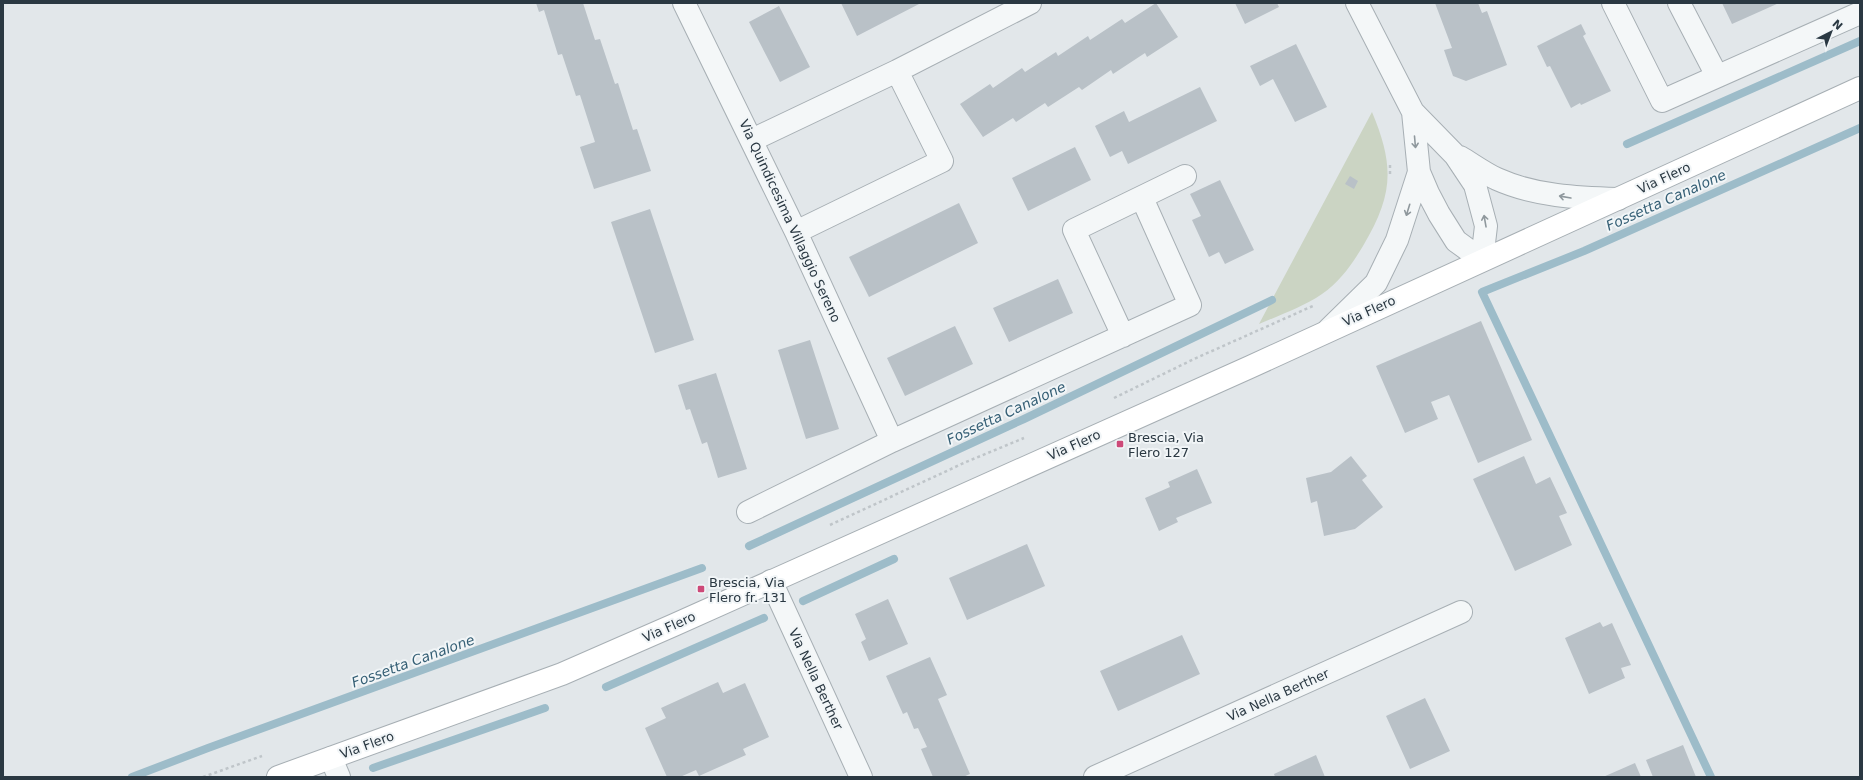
<svg xmlns="http://www.w3.org/2000/svg" width="1863" height="780" viewBox="0 0 1863 780" font-family="'DejaVu Sans',sans-serif">
  <rect width="100%" height="100%" fill="#e2e7ea"/>
  <!-- green -->
  <path fill="#cbd4c3" d="M1372 112C1395 167 1393 195 1363 246 1352 264 1340 282 1322 294 1303 307 1280 315 1259 324Z"/>
  <g fill="none" stroke-linecap="round" stroke-linejoin="round">
    <!-- stream -->
    <path stroke="#9dbcc9" stroke-width="8" d="M1627 144 1860 41
      M749 546 1024 419 1272 300
      M803 601 894 559
      M606 687 764 618
      M373 768 545 708
      M132 777 208 748 702 568
      M1711 777 1482 292 1584 251 1860 128"/>
  </g>
  <!-- building -->
  <path fill="#b9c1c7" d="M536 3H583L595 40 600 39 615 84 618 83 633 130 637 129 651 171 594 189 580 147 595 142 580 95 576 96 562 54 558 55 544 10 539 12Z
    M841 3H921L857 36Z
    M1156 3 1178 37 1147 57 1145 53 1113 74 1111 70 1082 90 1079 87 1048 107 1045 103 1016 122 1013 118 983 137 960 104 990 84 993 88 1022 68 1025 72 1056 52 1058 56 1088 36 1090 40 1122 19 1125 23Z
    M1235 3H1277L1279 7 1245 24Z
    M1435 3H1478L1482 13 1487 11 1507 65 1466 81 1453 76 1444 50 1452 48Z
    M1722 3H1779L1732 24Z
    M779 6 810 67 780 82 749 22Z
    M1581 24 1586 34 1583 36 1611 91 1581 105 1580 103 1571 108 1550 66 1547 67 1537 46Z
    M1296 44 1327 107 1295 122 1273 79 1260 86 1250 66Z
    M1200 87 1217 121 1128 164 1122 151 1110 157 1095 126 1124 111 1129 122Z
    M1075 147 1091 180 1028 211 1012 178Z
    M1350 176 1358 181 1354 189 1345 184Z
    M1220 180 1254 250 1225 264 1219 252 1209 257 1192 220 1201 216 1190 194Z
    M959 203 978 243 869 297 849 257Z
    M650 209 694 340 655 353 611 222Z
    M1058 279 1073 313 1009 342 993 308Z
    M1481 321 1532 440 1478 463 1449 395 1431 402 1438 419 1405 433 1376 366Z
    M955 326 973 364 905 396 887 358Z
    M810 340 839 429 806 439 778 350Z
    M716 373 747 469 718 478 707 442 702 444 690 409 686 410 678 385Z
    M1351 456 1367 476 1362 480 1383 507 1355 529 1324 536 1317 501 1311 503 1306 478 1331 472Z
    M1524 456 1536 484 1550 477 1567 513 1559 516 1572 545 1515 571 1473 479Z
    M1197 469 1212 503 1176 518 1178 522 1159 531 1145 498 1170 487 1168 482Z
    M1027 544 1045 586 967 620 949 578Z
    M888 599 908 644 869 661 861 642 866 639 855 614Z
    M1600 622 1603 627 1612 623 1631 665 1621 668 1625 678 1589 694 1565 638Z
    M1182 635 1200 674 1118 711 1100 671Z
    M930 657 947 695 938 699 970 774 963 777H933L921 749 927 747 918 728 914 729 907 712 903 714 886 676Z
    M718 682 723 693 745 683 769 737 743 749 746 755 699 776 696 770 680 777H667L645 728 666 718 661 708Z
    M1425 698 1450 751 1410 769 1386 716Z
    M1683 745 1696 777H1653L1646 760Z
    M1316 755 1325 777H1275L1274 774Z
    M1635 763 1641 777H1603Z"/>
  <g fill="none" stroke-linecap="round" stroke-linejoin="round">
    <!-- street casing -->
    <g stroke="#a7afb4" stroke-width="24">
      <path id="street" d="M684 3 796 232 892 441
        M1357 3 1413 112 1455 155 1475 185 1486 226 1482 260 1456 241 1439 214 1428 193 1419 172 1413 112
        M1613 3 1662 101 1860 13
        M1679 3 1717 76
        M752 140 897 71 1030 3
        M1460 157C1472 164 1484 173 1497 179 1535 196 1577 198 1618 199
        M796 232 942 161 897 71
        M1329 329 1376 283 1397 240 1419 172
        M1123 336 1074 230 1185 176
        M748 512 892 441 1190 305 1142 198
        M771 581 861 777
        M331 758 339 777
        M1095 777 1461 612"/>
    </g>
    <!-- secondary casing -->
    <g stroke="#a7afb4" stroke-width="24">
      <path id="secondary" d="M278 777 562 674 674 625 1250 367 1860 88"/>
    </g>
    <!-- path -->
    <path stroke="#bfc5c9" stroke-width="2.5" stroke-dasharray="3 3" stroke-linecap="butt" d="M1390 165V174
      M1114 398 1194 359 1315 305
      M830 525 966 462 1024 438
      M203 777 262 756"/>
    <!-- street -->
    <use href="#street" stroke="#f4f7f8" stroke-width="22"/>
    <!-- secondary -->
    <use href="#secondary" stroke="#fff" stroke-width="22"/>
  </g>
  <!-- one-way arrows -->
  <defs><path id="oneway-shaft" d="M-6 0H5M1.5-3L5.5 0L1.5 3" fill="none" stroke-width="1.6" stroke-linecap="round" stroke-linejoin="round"/></defs>
  <g stroke="#8f989d">
    <use href="#oneway-shaft" transform="translate(1415 142) rotate(85)"/>
    <use href="#oneway-shaft" transform="translate(1565 197) rotate(-170)"/>
    <use href="#oneway-shaft" transform="translate(1408 210) rotate(107)"/>
    <use href="#oneway-shaft" transform="translate(1485 221) rotate(-100)"/>
  </g>
  <!-- markers -->
  <g fill="#cd4978" stroke="#f1f5f7" stroke-width="1.5">
    <rect x="1116" y="440" width="8" height="8" rx="2"/>
    <rect x="697" y="585" width="8" height="8" rx="2"/>
  </g>
  <g text-anchor="middle" dominant-baseline="central" stroke-width="4" stroke-linejoin="round" paint-order="stroke">
    <!-- street labels -->
    <g font-size="13" fill="#2a3842" stroke="#f1f5f7">
      <text transform="translate(1664 178) rotate(-25)">Via Flero</text>
      <text transform="translate(790 221) rotate(65)">Via Quindicesima Villaggio Sereno</text>
      <text transform="translate(1369 311) rotate(-24)">Via Flero</text>
      <text transform="translate(1074 445) rotate(-24)">Via Flero</text>
      <text transform="translate(669 627) rotate(-24)">Via Flero</text>
      <text transform="translate(816 679) rotate(65)">Via Nella Berther</text>
      <text transform="translate(1278 695) rotate(-24)">Via Nella Berther</text>
      <text transform="translate(367 745) rotate(-20)">Via Flero</text>
    </g>
    <!-- poi labels -->
    <g font-size="13" fill="#2a3842" stroke="#f1f5f7" text-anchor="start">
      <text x="1128" y="437">Brescia, Via<tspan x="1128" dy="15">Flero 127</tspan></text>
      <text x="709" y="582">Brescia, Via<tspan x="709" dy="15">Flero fr. 131</tspan></text>
    </g>
    <!-- water labels -->
    <g font-size="14" font-style="italic" fill="#355f75" stroke="#f1f5f7">
      <text transform="translate(1666 200) rotate(-24)">Fossetta Canalone</text>
      <text transform="translate(1006 413) rotate(-25)">Fossetta Canalone</text>
      <text transform="translate(413 661) rotate(-20)">Fossetta Canalone</text>
    </g>
  </g>
  <!-- border -->
  <rect width="1863" height="780" fill="none" stroke="#2a3842" stroke-width="8"/>
  <!-- north arrow -->
  <g transform="translate(1831 32) rotate(42)" stroke="#f1f5f7" stroke-width="3" paint-order="stroke">
  <path d="M0-3L7 15L0 10L-7 15Z" fill="#2a3842"/>
  <text y="-6" font-size="11" font-weight="bold" text-anchor="middle" fill="#2a3842">N</text>
  </g>
</svg>
